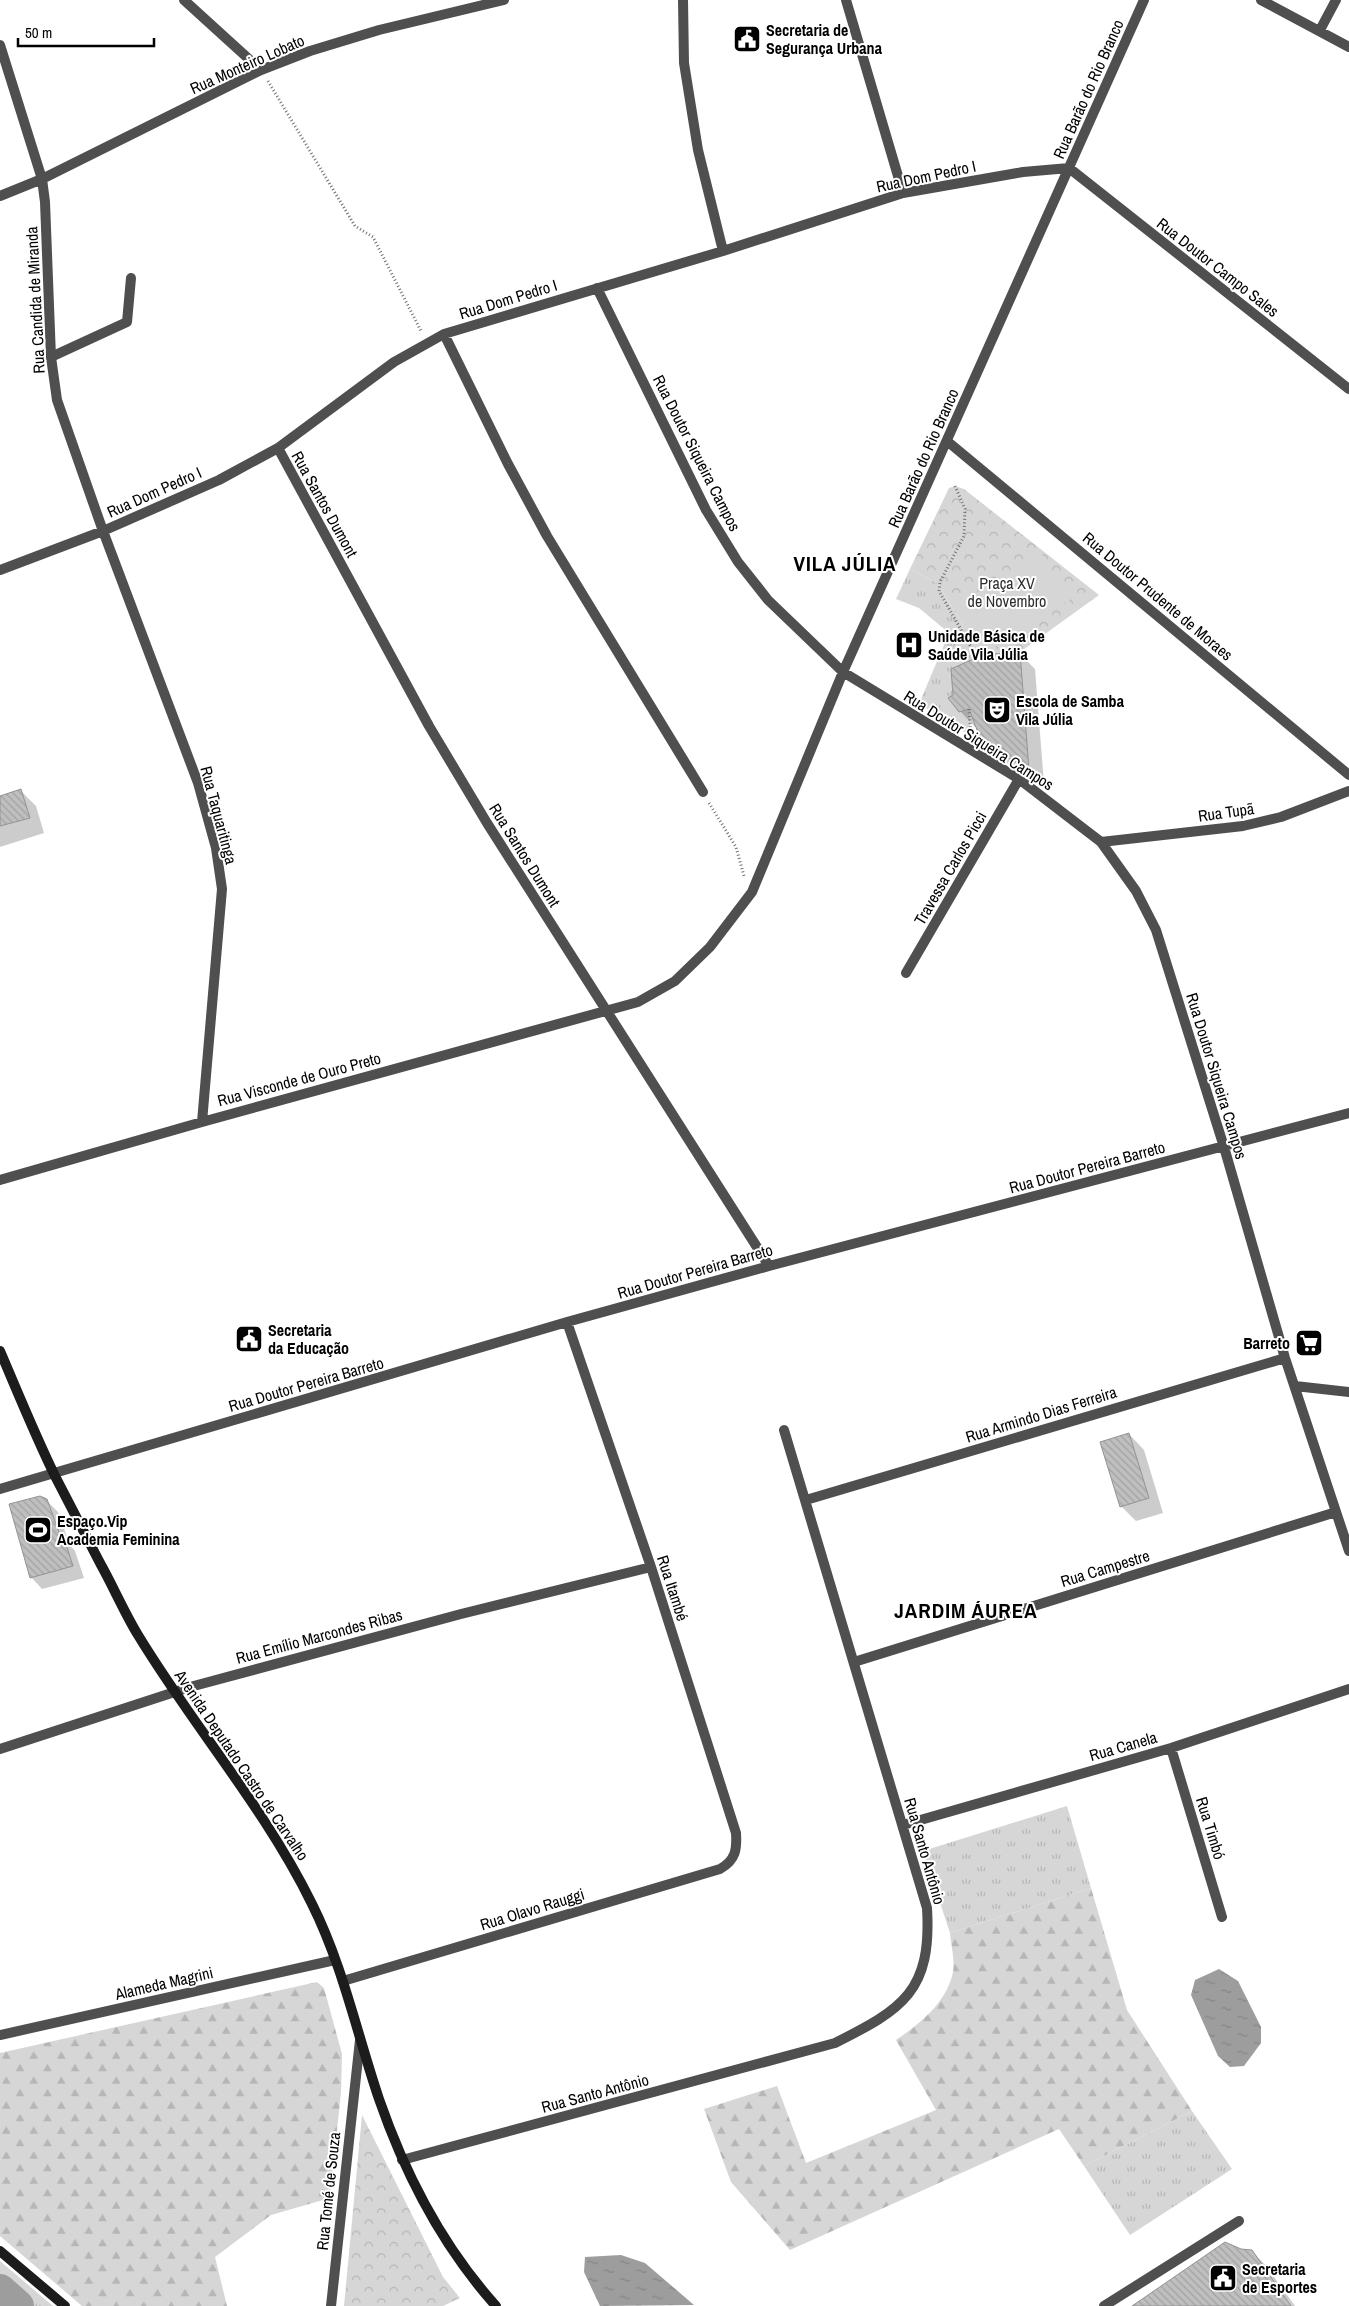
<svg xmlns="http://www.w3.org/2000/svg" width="1349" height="2306" viewBox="0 0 1349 2306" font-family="'Archivo Narrow',sans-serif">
  <defs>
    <pattern id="grass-tufts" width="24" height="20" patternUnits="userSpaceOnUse" patternTransform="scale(1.25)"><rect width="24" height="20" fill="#d6d6d6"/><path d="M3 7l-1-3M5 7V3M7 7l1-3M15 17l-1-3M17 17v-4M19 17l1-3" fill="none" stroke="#b6b6b6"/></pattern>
    <pattern id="forest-firs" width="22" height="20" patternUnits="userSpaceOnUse" patternTransform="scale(1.25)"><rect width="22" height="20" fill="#d6d6d6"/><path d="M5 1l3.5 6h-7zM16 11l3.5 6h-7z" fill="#b6b6b6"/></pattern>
    <pattern id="park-crowns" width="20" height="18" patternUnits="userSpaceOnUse" patternTransform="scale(1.25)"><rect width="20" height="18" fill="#d6d6d6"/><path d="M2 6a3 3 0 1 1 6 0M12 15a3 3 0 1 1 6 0" fill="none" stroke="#b6b6b6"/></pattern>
    <pattern id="water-ripples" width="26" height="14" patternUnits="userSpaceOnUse" patternTransform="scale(1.25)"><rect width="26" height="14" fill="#9d9d9d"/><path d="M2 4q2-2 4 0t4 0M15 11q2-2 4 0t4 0" fill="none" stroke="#858585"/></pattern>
    <pattern id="building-back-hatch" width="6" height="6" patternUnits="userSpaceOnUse" patternTransform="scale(1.25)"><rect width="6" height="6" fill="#bfbfbf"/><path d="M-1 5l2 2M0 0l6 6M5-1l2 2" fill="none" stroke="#a2a2a2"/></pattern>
  </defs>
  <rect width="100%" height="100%" fill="#fff"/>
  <!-- grass -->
  <path fill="url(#grass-tufts)" d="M910 569 937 583 982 655 957 693 948 698 959 712 969 709 971 736 919 704 949 633 919 608 896 599Z
    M1067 1806 1091 1888 950 1933 923 1851Z
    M1192 2111 1232 2169 1130 2235 1084 2166Z
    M0 2261 53 2306H0Z"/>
  <!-- forest -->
  <path fill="url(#forest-firs)" d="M1091 1888 1127 2010 1192 2111 1084 2166 1059 2129 790 2250 731 2182 704 2109 777 2086 806 2163 936 2110 896 2040C920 2024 947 2002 953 1972 955 1961 951 1944 950 1933Z
    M317 1982 324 1988 342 2054 341 2092 330 2198 271 2215 215 2257 227 2306H82L0 2236V2053Z"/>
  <!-- park -->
  <path fill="url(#park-crowns)" d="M955 486 964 489 1099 595 1020 652 982 655 937 583 910 569 949 488Z
    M362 2115 443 2277 460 2298 443 2306H344Z"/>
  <!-- pitch -->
  <path fill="#d6d6d6" d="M1042 554 1070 600 982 655 953 607Z"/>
  <!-- water -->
  <path fill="url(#water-ripples)" d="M1219 1969 1238 1981 1261 2027V2043L1244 2066 1230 2067 1218 2056 1191 1995 1195 1980Z
    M621 2255 645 2263 694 2305 600 2306 584 2272 585 2257Z"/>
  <!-- shadow -->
  <path fill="#0003" d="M1019 653 1035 669 1044 784 999 758 983 742 977 726 975 727 960 711Z
    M21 791 36 806 44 833 0 847V798Z
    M1129 1434 1144 1450 1163 1513 1136 1521 1121 1506Z
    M46 1500 58 1512 70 1545 75 1551 84 1578 42 1589 31 1577Z
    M1232 2247 1252 2251 1267 2267 1295 2306H1133Z"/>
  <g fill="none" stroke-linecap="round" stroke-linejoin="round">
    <!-- river -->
    <path stroke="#9d9d9d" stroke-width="32" d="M0 2290 18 2306"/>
  </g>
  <!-- building -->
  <path fill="url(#building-back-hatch)" stroke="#939393" d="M1020 652 1029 770 982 743 969 709 959 712 948 698 953 695 951 669 982 655Z
    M21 789 30 818 0 826V796Z
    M1129 1433 1149 1498 1120 1507 1100 1442Z
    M40 1496 47 1499 61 1538H64L73 1566 30 1578 9 1504Z
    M1225 2242 1241 2249 1252 2250 1291 2306H1132Z"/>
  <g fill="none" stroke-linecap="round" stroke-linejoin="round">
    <!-- path -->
    <path stroke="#717171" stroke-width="3" stroke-dasharray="1 2.5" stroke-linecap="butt" d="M268 81 355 226 373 237 421 331
      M955 486 965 509 964 536 940 582 939 591 976 656
      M969 709 971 735
      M709 803 736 847 744 876"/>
    <!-- lane -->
    <path stroke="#4f4f4f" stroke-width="10" d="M51 357 127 322 131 278"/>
    <!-- street -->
    <path stroke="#4f4f4f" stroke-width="10" d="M184 0 261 70
      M683 0 684 63 698 150 723 251
      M846 0 903 193
      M1261 0 1349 47
      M1320 30 1336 0
      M0 45 42 179 45 202 51 357 57 400 103 531 198 783 216 848 222 889 202 1122
      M0 196 42 179 261 70 310 51 379 30 504 0
      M597 288 706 510 738 562 768 600 843 672 1019 779 1101 842 1136 891 1156 930 1224 1147 1285 1358 1349 1551
      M444 334 508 464 547 536 703 792
      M947 441 1349 775
      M278 448 429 726 487 823 769 1266
      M0 570 103 531 219 480 278 448 394 362 444 334 723 251 903 193 1023 172 1069 168 1349 389
      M1101 842 1243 826 1281 817 1349 791
      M906 973 1019 779
      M0 1180 202 1122 638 1002 675 981 710 947 752 892 843 672 1144 0
      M1295 1386 1349 1392
      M0 1489 567 1322 769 1266 1349 1113
      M806 1500 1285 1358
      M854 1662 1336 1512
      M1171 1748 1222 1917
      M0 1749 190 1687 461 1614 651 1567
      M903 1825 1171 1748 1349 1689
      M343 1981 720 1869C736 1860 737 1849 736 1833L651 1567 567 1322
      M0 2035 335 1960
      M402 2160 835 2043C903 2009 932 1991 927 1908L784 1430
      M331 2306 360 2040
      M1104 2306 1239 2221"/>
    <!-- secondary -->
    <path stroke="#1c1c1c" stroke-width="10" d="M0 1351C18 1393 35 1435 55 1476 70 1505 85 1534 100 1563 113 1586 124 1612 138 1635 193 1726 265 1808 312 1904 343 1966 357 2034 379 2099 405 2174 443 2247 496 2306
      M0 2251 65 2306"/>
  </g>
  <!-- icons -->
  <defs>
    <g id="civic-square" transform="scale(1.4375)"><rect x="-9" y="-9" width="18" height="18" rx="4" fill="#000" stroke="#fff"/><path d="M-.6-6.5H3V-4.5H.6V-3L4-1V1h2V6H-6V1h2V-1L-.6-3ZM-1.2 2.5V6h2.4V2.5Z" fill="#fff"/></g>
    <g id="hospital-square" transform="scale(1.4375)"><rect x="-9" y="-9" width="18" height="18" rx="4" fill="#000" stroke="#fff"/><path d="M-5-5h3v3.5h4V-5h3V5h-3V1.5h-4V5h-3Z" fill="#fff"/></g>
    <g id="theatre-square" transform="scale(1.4375)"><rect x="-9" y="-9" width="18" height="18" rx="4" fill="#000" stroke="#fff"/><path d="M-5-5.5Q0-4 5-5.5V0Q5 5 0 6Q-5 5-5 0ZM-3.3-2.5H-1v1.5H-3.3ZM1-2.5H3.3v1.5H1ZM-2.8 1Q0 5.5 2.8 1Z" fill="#fff"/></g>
    <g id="supermarket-square" transform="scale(1.4375)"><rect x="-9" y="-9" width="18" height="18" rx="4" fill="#000" stroke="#fff"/><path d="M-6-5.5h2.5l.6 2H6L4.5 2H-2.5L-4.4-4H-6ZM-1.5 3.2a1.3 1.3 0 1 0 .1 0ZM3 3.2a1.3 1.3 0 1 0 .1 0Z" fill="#fff"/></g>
    <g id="stadium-square" transform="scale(1.4375)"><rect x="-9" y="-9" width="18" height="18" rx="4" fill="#000" stroke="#fff"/><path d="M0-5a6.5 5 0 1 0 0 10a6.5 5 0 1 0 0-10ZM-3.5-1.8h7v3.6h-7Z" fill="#fff"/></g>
  </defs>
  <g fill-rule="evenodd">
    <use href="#civic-square" x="747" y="39"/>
    <use href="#hospital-square" x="909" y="645"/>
    <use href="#theatre-square" x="997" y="710"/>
    <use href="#civic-square" x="249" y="1339"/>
    <use href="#supermarket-square" x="1309" y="1343"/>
    <use href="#stadium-square" x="38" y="1530"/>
    <use href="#civic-square" x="1223" y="2278"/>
  </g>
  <g text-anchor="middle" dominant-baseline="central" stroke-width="4" stroke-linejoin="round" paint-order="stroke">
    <!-- poi labels -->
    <g font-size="16" font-weight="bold" fill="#000" stroke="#fff" text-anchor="start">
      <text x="766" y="30">Secretaria de<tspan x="766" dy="18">Segurança Urbana</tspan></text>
      <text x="928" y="636">Unidade Básica de<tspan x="928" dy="18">Saúde Vila Júlia</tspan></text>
      <text x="1016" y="701">Escola de Samba<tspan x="1016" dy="18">Vila Júlia</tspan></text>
      <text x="268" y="1330">Secretaria<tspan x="268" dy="18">da Educação</tspan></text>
      <text x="1290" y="1343" text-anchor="end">Barreto</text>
      <text x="57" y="1521">Espaço.Vip<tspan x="57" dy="18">Academia Feminina</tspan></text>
      <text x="1242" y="2269">Secretaria<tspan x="1242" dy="18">de Esportes</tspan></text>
    </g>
    <!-- street labels -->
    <g font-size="16" fill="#000" stroke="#fff">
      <text transform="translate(247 64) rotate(-24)">Rua Monteiro Lobato</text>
      <text transform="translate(1088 89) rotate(-66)">Rua Barão do Rio Branco</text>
      <text transform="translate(926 176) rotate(-12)">Rua Dom Pedro I</text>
      <text transform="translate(1218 267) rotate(38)">Rua Doutor Campo Sales</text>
      <text transform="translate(508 299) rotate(-17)">Rua Dom Pedro I</text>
      <text transform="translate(35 300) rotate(-93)">Rua Candida de Miranda</text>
      <text transform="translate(697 453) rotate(63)">Rua Doutor Siqueira Campos</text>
      <text transform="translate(923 458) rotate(-66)">Rua Barão do Rio Branco</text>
      <text transform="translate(154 492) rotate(-24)">Rua Dom Pedro I</text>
      <text transform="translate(325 504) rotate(61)">Rua Santos Dumont</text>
      <text transform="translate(1158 596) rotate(40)">Rua Doutor Prudente de Moraes</text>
      <text transform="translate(979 740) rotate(32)">Rua Doutor Siqueira Campos</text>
      <text transform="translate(1226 812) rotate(-8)">Rua Tupã</text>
      <text transform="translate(219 815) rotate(75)">Rua Taquaritinga</text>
      <text transform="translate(525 855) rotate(58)">Rua Santos Dumont</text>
      <text transform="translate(950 868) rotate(-60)">Travessa Carlos Picci</text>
      <text transform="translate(1217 1076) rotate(73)">Rua Doutor Siqueira Campos</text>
      <text transform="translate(299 1079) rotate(-15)">Rua Visconde de Ouro Preto</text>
      <text transform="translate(1087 1167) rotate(-15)">Rua Doutor Pereira Barreto</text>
      <text transform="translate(695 1271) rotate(-16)">Rua Doutor Pereira Barreto</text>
      <text transform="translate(306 1384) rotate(-16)">Rua Doutor Pereira Barreto</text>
      <text transform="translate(1041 1414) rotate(-17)">Rua Armindo Dias Ferreira</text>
      <text transform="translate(1105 1568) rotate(-17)">Rua Campestre</text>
      <text transform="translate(673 1588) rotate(72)">Rua Itambé</text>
      <text transform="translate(319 1636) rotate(-15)">Rua Emílio Marcondes Ribas</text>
      <text transform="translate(1123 1746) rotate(-16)">Rua Canela</text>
      <text transform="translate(242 1765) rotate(56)">Avenida Deputado Castro de Carvalho</text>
      <text transform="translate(1211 1828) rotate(73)">Rua Timbó</text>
      <text transform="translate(925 1851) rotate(74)">Rua Santo Antônio</text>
      <text transform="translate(532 1909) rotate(-17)">Rua Olavo Rauggi</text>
      <text transform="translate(164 1983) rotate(-13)">Alameda Magrini</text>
      <text transform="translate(595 2093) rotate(-15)">Rua Santo Antônio</text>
      <text transform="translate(328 2191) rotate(-84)">Rua Tomé de Souza</text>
    </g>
    <!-- park labels -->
    <g font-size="16" fill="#2d2d2d" stroke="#fff">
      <text x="1007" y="583">Praça XV<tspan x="1007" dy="18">de Novembro</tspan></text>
    </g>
    <!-- district labels -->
    <g font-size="21" font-weight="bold" letter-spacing="1" fill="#000" stroke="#fff">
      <text x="845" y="563">VILA JÚLIA</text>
      <text x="966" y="1610">JARDIM ÁUREA</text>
    </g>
  </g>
  <!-- scale -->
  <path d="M18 38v8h136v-8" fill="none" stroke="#000000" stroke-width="2.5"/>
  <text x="25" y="38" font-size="15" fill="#000000" stroke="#ffffff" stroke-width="4" paint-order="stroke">50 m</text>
</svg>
